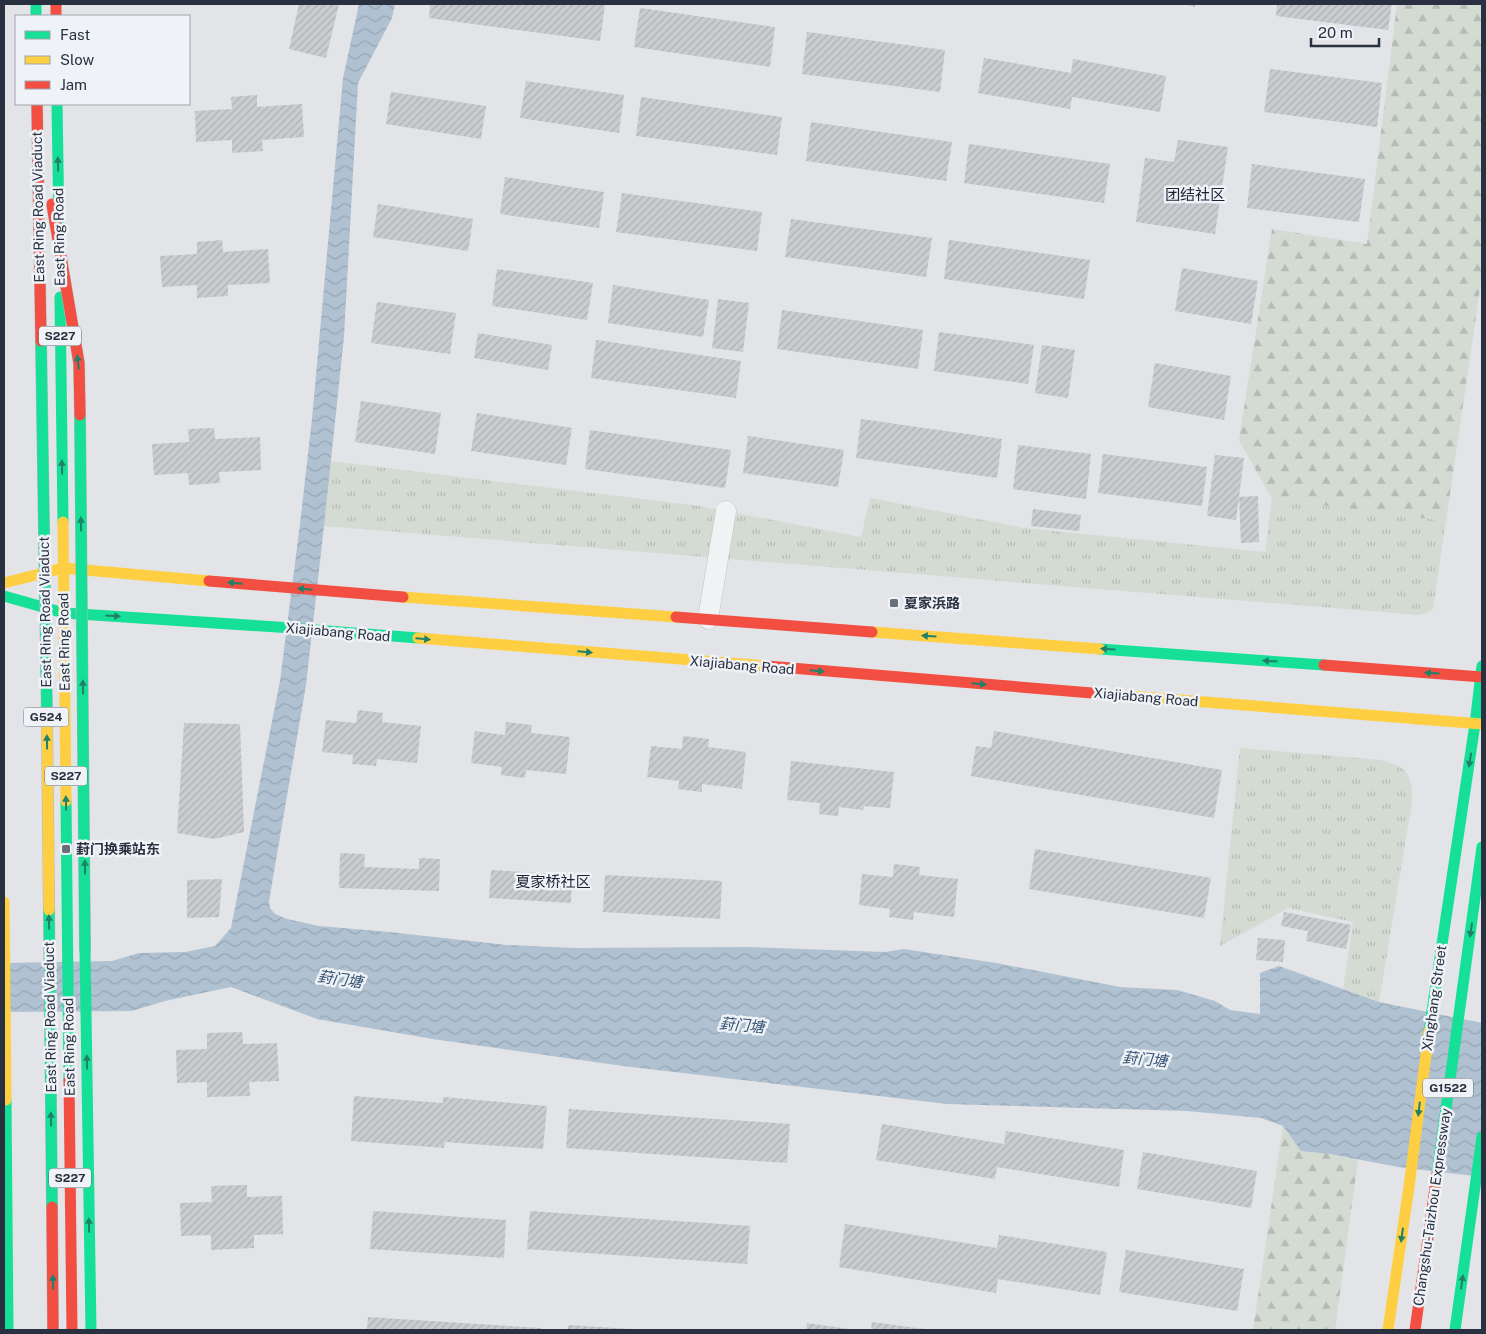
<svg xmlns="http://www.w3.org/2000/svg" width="1486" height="1334" viewBox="0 0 1486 1334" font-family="'Public Sans','Noto Sans SC',sans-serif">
  <defs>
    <pattern id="grass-tufts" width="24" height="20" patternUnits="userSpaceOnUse" patternTransform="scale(1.25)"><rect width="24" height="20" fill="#d3dbd2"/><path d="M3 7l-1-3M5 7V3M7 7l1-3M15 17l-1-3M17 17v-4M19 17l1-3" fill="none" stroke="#b5bcb5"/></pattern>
    <pattern id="forest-firs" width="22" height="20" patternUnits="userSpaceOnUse" patternTransform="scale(1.25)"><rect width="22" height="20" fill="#d3dbd2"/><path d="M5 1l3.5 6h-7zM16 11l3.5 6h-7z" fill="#b5bcb5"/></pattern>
    <pattern id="water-waves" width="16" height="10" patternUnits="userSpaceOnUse" patternTransform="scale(1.25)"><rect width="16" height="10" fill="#b0c1d1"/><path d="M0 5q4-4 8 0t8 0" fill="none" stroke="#97a6b4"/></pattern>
    <pattern id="building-hatch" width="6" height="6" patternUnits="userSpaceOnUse" patternTransform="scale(1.25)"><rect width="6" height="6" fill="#cacccf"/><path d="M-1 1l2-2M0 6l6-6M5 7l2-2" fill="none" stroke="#aeb0b3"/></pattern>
  </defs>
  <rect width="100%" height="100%" fill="#e2e4e7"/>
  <!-- grass -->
  <path fill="url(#grass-tufts)" d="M330 461 699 506 861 537 870 498 1024 528 1265 552 1272 499 1446 521 1433 608 1429 612 1420 615 324 526Z
    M1240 748 1380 760C1408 767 1412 773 1412 801L1379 1002 1343 989 1353 922 1288 908 1220 946Z"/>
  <!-- forest -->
  <path fill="url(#forest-firs)" d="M1397 4H1482V276L1446 521 1272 499 1239 440 1272 229 1367 244Z
    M1283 1126 1301 1151 1330 1154 1358 1160 1335 1330H1253Z"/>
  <!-- water -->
  <path fill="url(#water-waves)" d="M359 4H395L392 18 358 83 344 337 324 526 306 685 269 901 270 908 275 914 287 919 319 926 389 932 507 945 575 948 747 947 885 952 904 949 996 963 1120 987 1177 990 1215 1001 1230 1010 1260 1014V973L1279 966 1379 1002 1482 1023V1177L1398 1167 1330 1154 1301 1151 1283 1126 1261 1118 1187 1111 947 1104 623 1066 433 1039 317 1019 231 987 165 1001 132 1011 4 1012V963L112 961 139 953 185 952 215 946 231 928 280 681 300 524 312 419 343 78Z"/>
  <!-- building -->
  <path fill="url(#building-hatch)" d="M299 4H339L326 58 289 49Z
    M430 4H605L600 41 429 18Z
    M1183 4H1195V7Z
    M1277 4H1392L1388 30 1276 16Z
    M640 8 775 27 770 67 634 47Z
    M807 32 945 50 940 92 802 74Z
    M984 58 1071 73 1073 59 1166 76 1160 112 1072 97 1070 109 978 93Z
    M1270 69 1382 83 1377 127 1264 112Z
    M526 81 624 95 619 133 520 118Z
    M391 92 486 106 481 139 386 124Z
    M257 95V107L302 104 304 137 262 140 263 151 232 153V140L196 142 195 111 232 109 231 97Z
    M641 97 782 117 777 155 636 136Z
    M811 122 952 142 946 181 806 161Z
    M1178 140 1228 147 1215 234 1136 222 1145 158 1174 162Z
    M969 144 1110 164 1104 203 964 183Z
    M1252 164 1365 179 1359 222 1247 208Z
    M505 177 604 192 599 228 500 214Z
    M622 193 762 212 757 251 616 232Z
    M378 204 473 219 468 251 373 237Z
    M791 219 932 238 926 277 785 257Z
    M222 240 223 252 268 249 270 283 228 285V296L197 298V285L162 287 160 256 197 254V242Z
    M949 240 1090 260 1084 299 944 279Z
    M1182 268 1258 281 1251 324 1175 311Z
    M497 269 593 283 587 320 492 306Z
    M613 285 709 300 703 337 608 323Z
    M718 299 749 303 743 352 712 348Z
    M377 302 456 313 450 354 371 343Z
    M782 310 923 330 918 369 777 349Z
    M939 332 1034 345 1028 384 934 371Z
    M478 333 552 345 548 370 474 358Z
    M596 340 741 361 736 398 591 378Z
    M1042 345 1075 350 1068 398 1035 393Z
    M1155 363 1231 376 1224 420 1148 407Z
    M361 401 441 413 435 454 355 442Z
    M477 413 572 428 566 465 471 451Z
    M861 419 1002 439 997 478 856 458Z
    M214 428 215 439 260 437 261 470 219 472 220 483 189 485 188 473 154 475 152 444 189 442 188 429Z
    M590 430 731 450 725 488 585 469Z
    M748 436 844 450 838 487 743 473Z
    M1018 445 1091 454 1086 499 1013 489Z
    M1103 454 1207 467 1202 506 1098 493Z
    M1215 455 1244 458 1236 520 1207 516Z
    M1258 496 1259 542 1241 543 1239 497Z
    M1033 509 1081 515 1079 531 1031 526Z
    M358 710 383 713 382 722 421 726 417 763 377 759 376 766 352 764 353 755 322 752 326 720 356 723Z
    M506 722 532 725 531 733 570 737 566 774 526 770 525 778 501 775 502 767 471 763 475 731 505 735Z
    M184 723 240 724 244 832 214 839 177 833Z
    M994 731 1222 770 1214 818 971 776 976 746 991 748Z
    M683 736 709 739 708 747 746 752 742 789 702 784V792L678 789 679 781 647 777 651 746 682 749Z
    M791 761 894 772 890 808 864 806 863 810 839 807 838 816 819 814 820 803 787 800Z
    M1035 849 1211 878 1204 918 1029 889Z
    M340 853 365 854 364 867 419 869V858L440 859 439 891 339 888Z
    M894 864 920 867 919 875 958 879 954 917 914 912 913 920 889 917 890 909 859 905 862 874 893 877Z
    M491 870 572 875 571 903 489 898Z
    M605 875 722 881 720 919 603 912Z
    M222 879 219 917 187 918V880Z
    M1284 912 1351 925 1346 949 1306 941 1308 931 1281 926Z
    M1258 938 1285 940 1283 962 1256 960Z
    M242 1032 243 1044 277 1043 279 1081 249 1082 250 1096 207 1097V1082L177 1083 176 1050 207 1049V1033Z
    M354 1096 443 1103V1097L547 1106 543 1149 445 1142 444 1148 351 1141Z
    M569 1109 790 1124 787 1163 566 1148Z
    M882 1124 1004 1144 1006 1131 1124 1150 1119 1187 997 1167 995 1179 876 1160Z
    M1143 1152 1257 1171 1251 1208 1137 1189Z
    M247 1185V1197L282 1196 283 1234 254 1235V1248L211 1250V1235L181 1236 180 1203 212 1202 211 1186Z
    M373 1211 506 1220 504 1258 370 1249Z
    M530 1211 750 1226 747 1264 527 1249Z
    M845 1224 997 1248 999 1235 1107 1252 1100 1295 998 1279 996 1293 839 1267Z
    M1126 1250 1244 1269 1237 1311 1119 1292Z
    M368 1317 541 1328V1330H367Z
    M872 1322 924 1329V1330H871Z
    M807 1323 849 1329V1330H806Z
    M568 1325 632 1329V1330H568Z"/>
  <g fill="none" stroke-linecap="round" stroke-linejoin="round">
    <!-- street casing -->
    <g stroke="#c0c2c5" stroke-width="21">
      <path id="street" d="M708 619 726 511"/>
    </g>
    <!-- street -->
    <use href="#street" stroke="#f1f2f3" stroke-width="20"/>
    <!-- fast -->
    <path stroke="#16e098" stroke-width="11" d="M36 4V16
      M57 104 59 229
      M60 297 63 522
      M4 596 64 613 277 627 418 638
      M1100 649 1324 665
      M66 801 69 1080
      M85 950 91 1330
      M1429 1031 1475 724 1482 666
      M6 1100 8 1330
      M1437 1174 1482 847
      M1455 1330 1482 1137"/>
    <!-- slow -->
    <path stroke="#ffcf43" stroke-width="11" d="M63 522 66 801
      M4 583 63 568 209 581
      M403 597 676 617
      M872 632 1100 649
      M418 638 767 666
      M1104 694 1482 724
      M4 902 6 1100
      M1388 1330 1409 1187 1429 1031"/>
    <!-- jam -->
    <path stroke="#f24e42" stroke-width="11" d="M56 4V16
      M209 581 403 597
      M676 617 872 632
      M1324 665 1482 677
      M767 666 1104 694
      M69 1080 72 1330
      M1415 1330 1437 1174"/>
    <!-- fast-bridge casing -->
    <g stroke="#b4b7bb" stroke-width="12" stroke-linecap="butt">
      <path id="fast-bridge" d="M41 341 47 718
        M80 415 85 950
        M49 910 52 1207"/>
    </g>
    <!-- slow-bridge casing -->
    <g stroke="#b4b7bb" stroke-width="12" stroke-linecap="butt">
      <path id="slow-bridge" d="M47 718 49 910"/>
    </g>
    <!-- jam-bridge casing -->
    <g stroke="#b4b7bb" stroke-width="12" stroke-linecap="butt">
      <path id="jam-bridge" d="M37 104 41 341
        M52 204 79 363 80 415
        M52 1207 53 1330"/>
    </g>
    <!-- fast-bridge -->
    <use href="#fast-bridge" stroke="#16e098" stroke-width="11"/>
    <!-- slow-bridge -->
    <use href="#slow-bridge" stroke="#ffcf43" stroke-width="11"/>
    <!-- jam-bridge -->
    <use href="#jam-bridge" stroke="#f24e42" stroke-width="11"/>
  </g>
  <!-- one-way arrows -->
  <defs><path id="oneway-solid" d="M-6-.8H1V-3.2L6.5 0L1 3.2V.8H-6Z" transform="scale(1.25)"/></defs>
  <g fill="#208068">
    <use href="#oneway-solid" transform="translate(58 164) rotate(-91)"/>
    <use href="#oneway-solid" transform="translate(78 362) rotate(-96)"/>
    <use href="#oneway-solid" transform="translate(62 467) rotate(-91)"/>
    <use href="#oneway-solid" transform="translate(81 524) rotate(-91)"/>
    <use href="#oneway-solid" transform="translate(235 583) rotate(-175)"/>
    <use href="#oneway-solid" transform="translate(305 589) rotate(-175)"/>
    <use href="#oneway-solid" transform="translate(113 616) rotate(4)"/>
    <use href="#oneway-solid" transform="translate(929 636) rotate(-176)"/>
    <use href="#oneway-solid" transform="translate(423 639) rotate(5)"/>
    <use href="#oneway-solid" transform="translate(1108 649) rotate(-176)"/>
    <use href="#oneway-solid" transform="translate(585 652) rotate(5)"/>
    <use href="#oneway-solid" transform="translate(1270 661) rotate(-176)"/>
    <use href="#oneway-solid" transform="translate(817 671) rotate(5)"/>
    <use href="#oneway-solid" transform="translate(1432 673) rotate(-176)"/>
    <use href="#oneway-solid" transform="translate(979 684) rotate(5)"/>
    <use href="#oneway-solid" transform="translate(83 687) rotate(-91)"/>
    <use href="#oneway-solid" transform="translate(47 742) rotate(-91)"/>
    <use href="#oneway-solid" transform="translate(1470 760) rotate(99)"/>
    <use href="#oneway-solid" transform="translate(66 803) rotate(-91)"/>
    <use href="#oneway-solid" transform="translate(85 867) rotate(-91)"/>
    <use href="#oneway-solid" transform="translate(49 922) rotate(-91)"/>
    <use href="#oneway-solid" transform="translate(1471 930) rotate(98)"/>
    <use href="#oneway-solid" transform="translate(87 1062) rotate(-91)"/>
    <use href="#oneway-solid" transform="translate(1419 1109) rotate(97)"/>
    <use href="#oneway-solid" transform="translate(51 1119) rotate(-91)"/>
    <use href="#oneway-solid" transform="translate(89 1225) rotate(-91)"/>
    <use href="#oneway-solid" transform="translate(1402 1235) rotate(98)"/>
    <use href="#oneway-solid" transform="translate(53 1282) rotate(-91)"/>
    <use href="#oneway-solid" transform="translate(1462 1282) rotate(-82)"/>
  </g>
  <!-- markers -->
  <g fill="#6a707a" stroke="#eff2f6" stroke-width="2">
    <rect x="889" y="598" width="10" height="10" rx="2.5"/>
    <rect x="61" y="844" width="10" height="10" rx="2.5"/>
  </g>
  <g text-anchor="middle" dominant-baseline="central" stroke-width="5" stroke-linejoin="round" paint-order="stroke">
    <!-- shield labels -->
    <g fill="#eff2f6" stroke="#646b77" stroke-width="1">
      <rect x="39" y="326.5" width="42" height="19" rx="4"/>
      <rect x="23.5" y="707.5" width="45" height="19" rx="4"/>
      <rect x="45" y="766.5" width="42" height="19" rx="4"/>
      <rect x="1423" y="1078.5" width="50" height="19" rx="4"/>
      <rect x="49" y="1168.5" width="42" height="19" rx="4"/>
    </g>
    <g font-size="12" font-weight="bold" fill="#293140">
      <text x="60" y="336">S227</text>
      <text x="46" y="717">G524</text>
      <text x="66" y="776">S227</text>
      <text x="1448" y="1088">G1522</text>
      <text x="70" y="1178">S227</text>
    </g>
    <!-- street labels -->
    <g font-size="14" fill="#293140" stroke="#eff2f6">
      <text transform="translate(38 207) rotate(-91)">East Ring Road Viaduct</text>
      <text transform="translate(59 237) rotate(-91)">East Ring Road</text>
      <text transform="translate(45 612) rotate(-91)">East Ring Road Viaduct</text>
      <text transform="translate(338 632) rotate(5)">Xiajiabang Road</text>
      <text transform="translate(64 642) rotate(-91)">East Ring Road</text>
      <text transform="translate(742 665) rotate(5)">Xiajiabang Road</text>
      <text transform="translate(1146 697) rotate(5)">Xiajiabang Road</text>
      <text transform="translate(1434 998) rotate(-82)">Xinghang Street</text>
      <text transform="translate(50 1017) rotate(-91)">East Ring Road Viaduct</text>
      <text transform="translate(69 1047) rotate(-91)">East Ring Road</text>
      <text transform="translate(1432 1207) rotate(-82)">Changshu-Taizhou Expressway</text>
    </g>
    <!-- poi labels -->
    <g font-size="14" font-weight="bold" fill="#293140" stroke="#eff2f6" text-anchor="start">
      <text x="904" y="603">夏家浜路</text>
      <text x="76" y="849">葑门换乘站东</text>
    </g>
    <!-- neighbourhood labels -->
    <g font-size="15" fill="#1b2231" stroke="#eff2f6">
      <text x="1195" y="194">团结社区</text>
      <text x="553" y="881">夏家桥社区</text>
    </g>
    <!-- water labels -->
    <g font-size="15" font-style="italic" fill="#335173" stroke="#eff2f6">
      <text transform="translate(340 979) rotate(8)">葑门塘</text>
      <text transform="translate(742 1025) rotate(5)">葑门塘</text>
      <text transform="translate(1145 1059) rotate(5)">葑门塘</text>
    </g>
  </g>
  <!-- border -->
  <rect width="1486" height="1334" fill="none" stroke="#293140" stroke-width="10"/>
  <!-- legend -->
  <rect x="15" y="15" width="175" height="90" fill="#eff2f6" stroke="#a0a5ad"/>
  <rect x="25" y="31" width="25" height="8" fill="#16e098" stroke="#a0a5ad"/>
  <text x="60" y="40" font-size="15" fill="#293140">Fast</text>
  <rect x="25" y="56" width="25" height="8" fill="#ffcf43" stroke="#a0a5ad"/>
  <text x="60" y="65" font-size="15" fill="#293140">Slow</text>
  <rect x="25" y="81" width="25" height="8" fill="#f24e42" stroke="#a0a5ad"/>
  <text x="60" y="90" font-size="15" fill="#293140">Jam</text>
  <!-- scale -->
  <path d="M1311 38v8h68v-8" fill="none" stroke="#293140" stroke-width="2.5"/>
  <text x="1318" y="38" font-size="15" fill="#293140" stroke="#eff2f6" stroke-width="4" paint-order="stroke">20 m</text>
</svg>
